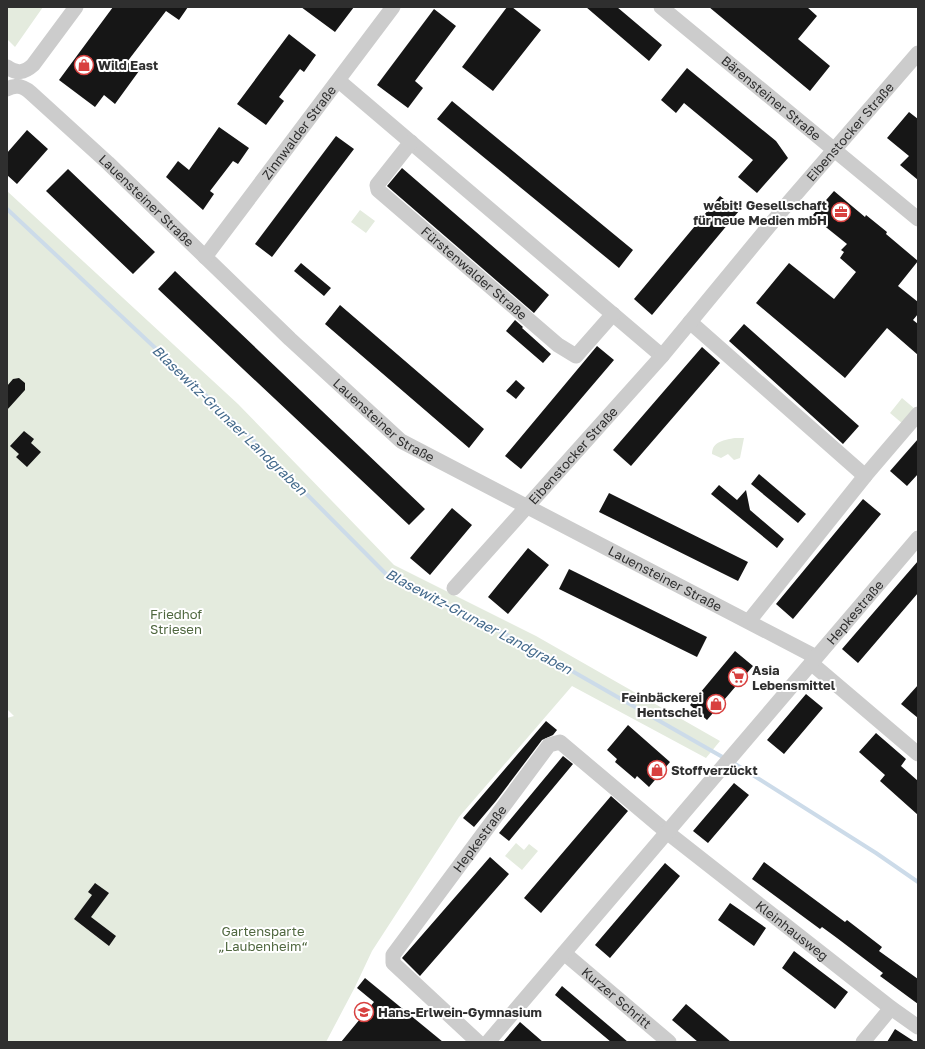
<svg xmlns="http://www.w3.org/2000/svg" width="925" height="1049" viewBox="0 0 925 1049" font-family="'Golos Text',sans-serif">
  <rect width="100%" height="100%" fill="#fff"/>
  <!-- green -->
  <path fill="#e4ebde" d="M7 7H43L15 47 7 39Z
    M7 191 238 404 394 565 536 636 720 741 706 758 572 686 459 817 372 951 355 987 326 1042H7V718L14 716 7 709Z
    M360 210 375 221 366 233 351 222Z
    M902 398 915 409 903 424 890 413Z
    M735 438H744L740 458 734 460 728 454 721 458 712 454C712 441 725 440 735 438Z
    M516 843 524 850 529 844 538 851 522 870 505 856Z"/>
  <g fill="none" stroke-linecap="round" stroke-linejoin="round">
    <!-- stream -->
    <path stroke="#ccdbe9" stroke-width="4" d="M7 209 247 434 388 576 523 643 726 759
      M732 762 876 853 918 882"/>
  </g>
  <!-- building -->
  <path fill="#161616" d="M113 7H188L179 20 166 11 127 62 139 71 115 104 104 95 95 107 59 80Z
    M301 7H354L335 32Z
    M507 7H512L541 30 493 91 462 67Z
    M586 7H617L662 45 649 61Z
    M709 7H807L817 16 798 39 830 66 810 91Z
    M434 9 456 26 415 81 423 88 408 108 377 85Z
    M289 34 316 55 304 72 300 69 279 97 284 101 266 125 237 104Z
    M687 68 776 141 788 158 757 193 738 177 753 160 684 103 676 113 661 100Z
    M452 101 633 250 619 268 437 119Z
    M909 112 918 119V180L900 165 909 156 887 138Z
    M219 127 249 148 238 164 233 161 210 191 214 194 203 210 166 177 178 161 189 170Z
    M27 130 48 149 17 184 7 175V153Z
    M336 136 354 149 272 257 255 244Z
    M402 168 549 295 534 313 387 186Z
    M68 169 155 252 133 274 46 191Z
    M834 191 865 217 866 215 887 232 886 234 918 261 898 286 918 302V314L913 320 918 324V355L887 328 845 378 756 303 789 263 834 299 856 272 840 258 844 252 841 250 847 244 812 216Z
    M720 196 739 211 652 315 634 299Z
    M301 263 331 288 324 296 294 271Z
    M175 271 425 509 409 525 158 289Z
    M340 305 484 429 469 448 325 324Z
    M515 320 523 327 522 328 551 354 543 363 506 331Z
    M744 324 859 426 843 444 729 341Z
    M597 346 614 360 521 469 505 456Z
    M702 347 720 363 631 466 613 450Z
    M19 378 25 383V390L7 410V386L13 379Z
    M516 380 525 388 516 399 506 391Z
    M24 431 34 439 31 443 41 452 27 467 16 457 19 454 10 446Z
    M918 439V474L907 486 890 471Z
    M759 474 806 514 798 523 751 484Z
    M719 485 737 500 746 490 750 510 784 539 777 548 711 494Z
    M609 493 748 562 738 581 599 512Z
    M863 499 881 514 793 619 776 604Z
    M452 508 472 525 430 575 410 558Z
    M528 548 549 565 508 614 488 597Z
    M918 561V593L858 663 842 649Z
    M569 569 707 637 697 657 559 589Z
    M735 651 753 666 707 720 690 705Z
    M918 685V718L901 704Z
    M806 694 823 708 784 754 767 740Z
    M546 721 557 730 553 735 542 740 496 801 474 827 463 818Z
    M628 725 670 762 649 787 637 776 635 779 615 762 617 759 607 750Z
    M876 733 906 759 901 766 918 781V815L880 781 885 775 859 752Z
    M563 756 573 764 509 841 499 833Z
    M734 783 749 795 708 843 693 831Z
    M611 796 628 811 541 913 524 898Z
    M490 857 509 874 420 976 402 958Z
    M764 862 845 922 847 920 882 947 879 951 918 979V1004L880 976 883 973 837 938 822 927 820 929 752 879Z
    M665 863 680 876 610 958 595 945Z
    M95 883 109 893 91 917 116 936 109 946 74 919 92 895 88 892Z
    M730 903 766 928 754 946 718 920Z
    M794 951 848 992 835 1009 782 968Z
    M365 978 443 1042H341L374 1002 357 988Z
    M562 986 628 1042H611L555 995Z
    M686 1004 731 1042H698L672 1020Z
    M520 1022 543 1042H503Z
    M895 1029 915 1042H887Z"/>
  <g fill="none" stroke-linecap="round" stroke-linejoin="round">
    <!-- street -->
    <g stroke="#ccc" stroke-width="15">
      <path id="s1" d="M661 7 918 219"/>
      <path d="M7 67C17 74 24 73 33 65L76 7"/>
      <path d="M339 81 662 356"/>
      <path id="s2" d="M7 89C16 84 23 86 31 93L108 163 290 339 401 441 816 657"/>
      <path id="s3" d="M411 142 377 185 378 190 558 345 576 356 613 314"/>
      <path id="s4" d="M205 257 393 7"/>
      <path d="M690 322 865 476"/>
      <path id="s5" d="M454 588 662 356 789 202 918 53"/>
      <path d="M749 621 865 476 918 414"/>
      <path d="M811 663 918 754"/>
      <path id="s6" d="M564 953 669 1042"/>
      <path id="s7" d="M478 1042 393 963V955L549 745 560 742 668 833 891 1008 918 1027"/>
      <path id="s8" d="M488 1042 918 538"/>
      <path d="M863 1042 891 1008"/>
    </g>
  </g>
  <!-- icons -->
  <defs>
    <g id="shop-ring" transform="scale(1)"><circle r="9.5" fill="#fff" stroke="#d8403f" stroke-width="1.5"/><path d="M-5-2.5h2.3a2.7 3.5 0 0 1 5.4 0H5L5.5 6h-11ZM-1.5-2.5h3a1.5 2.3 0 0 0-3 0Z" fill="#d8403f"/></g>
    <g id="office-ring" transform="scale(1)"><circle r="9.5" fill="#fff" stroke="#d8403f" stroke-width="1.5"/><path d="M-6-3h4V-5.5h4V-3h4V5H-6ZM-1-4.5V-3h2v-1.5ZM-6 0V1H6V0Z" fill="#d8403f"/></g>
    <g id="supermarket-ring" transform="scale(1)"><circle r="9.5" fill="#fff" stroke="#d8403f" stroke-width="1.5"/><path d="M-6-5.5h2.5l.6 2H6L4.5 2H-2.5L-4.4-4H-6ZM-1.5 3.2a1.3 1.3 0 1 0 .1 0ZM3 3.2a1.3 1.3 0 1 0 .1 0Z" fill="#d8403f"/></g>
    <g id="school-ring" transform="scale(1)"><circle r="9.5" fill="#fff" stroke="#d8403f" stroke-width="1.5"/><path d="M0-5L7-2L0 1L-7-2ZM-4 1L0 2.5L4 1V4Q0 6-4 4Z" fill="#d8403f"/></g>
  </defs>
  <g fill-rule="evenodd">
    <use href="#shop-ring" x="84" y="65"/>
    <use href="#office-ring" x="841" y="212"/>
    <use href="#supermarket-ring" x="738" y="677"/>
    <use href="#shop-ring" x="716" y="704"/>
    <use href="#shop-ring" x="657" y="770"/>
    <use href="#school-ring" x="364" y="1012"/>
  </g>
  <g text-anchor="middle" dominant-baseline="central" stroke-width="4" stroke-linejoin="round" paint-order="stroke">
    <!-- poi labels -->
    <g font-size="13" font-weight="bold" fill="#2f2f2f" stroke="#fff" text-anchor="start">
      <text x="98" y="65">Wild East</text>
      <text x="827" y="205" text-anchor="end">webit! Gesellschaft<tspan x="827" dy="15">für neue Medien mbH</tspan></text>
      <text x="752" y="670">Asia<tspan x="752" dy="15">Lebensmittel</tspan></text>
      <text x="702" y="697" text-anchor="end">Feinbäckerei<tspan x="702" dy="15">Hentschel</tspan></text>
      <text x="671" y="770">Stoffverzückt</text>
      <text x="378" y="1012">Hans-Erlwein-Gymnasium</text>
    </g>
    <!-- street labels -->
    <g font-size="13" fill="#2f2f2f" stroke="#fff">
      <text stroke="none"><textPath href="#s1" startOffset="143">Bärensteiner Straße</textPath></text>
      <text stroke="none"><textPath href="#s5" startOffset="604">Eibenstocker Straße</textPath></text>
      <text stroke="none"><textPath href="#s4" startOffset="156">Zinnwalder Straße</textPath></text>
      <text stroke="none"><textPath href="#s2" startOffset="184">Lauensteiner Straße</textPath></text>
      <text stroke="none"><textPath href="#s3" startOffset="187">Fürstenwalder Straße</textPath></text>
      <text stroke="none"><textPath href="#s2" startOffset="508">Lauensteiner Straße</textPath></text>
      <text stroke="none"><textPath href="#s5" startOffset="178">Eibenstocker Straße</textPath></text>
      <text stroke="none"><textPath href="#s2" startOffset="832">Lauensteiner Straße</textPath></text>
      <text stroke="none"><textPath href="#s8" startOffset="565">Hepkestraße</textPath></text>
      <text stroke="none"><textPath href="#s7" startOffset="269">Hepkestraße</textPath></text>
      <text stroke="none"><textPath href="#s7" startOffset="696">Kleinhausweg</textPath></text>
      <text stroke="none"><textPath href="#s6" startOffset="69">Kurzer Schritt</textPath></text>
    </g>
    <!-- park labels -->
    <g font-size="13" fill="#4f673f" stroke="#fff">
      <text x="176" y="614">Friedhof<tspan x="176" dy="15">Striesen</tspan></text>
      <text x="263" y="931">Gartensparte<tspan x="263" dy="15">„Laubenheim“</tspan></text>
    </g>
    <!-- water labels -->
    <g font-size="14" font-style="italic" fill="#43698b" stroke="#fff">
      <text transform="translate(230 420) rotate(44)">Blasewitz‐Grunaer Landgraben</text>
      <text transform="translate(479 621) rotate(28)">Blasewitz‐Grunaer Landgraben</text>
    </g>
  </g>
  <!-- border -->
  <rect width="925" height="1049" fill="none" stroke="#2f2f2f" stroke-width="16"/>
</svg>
